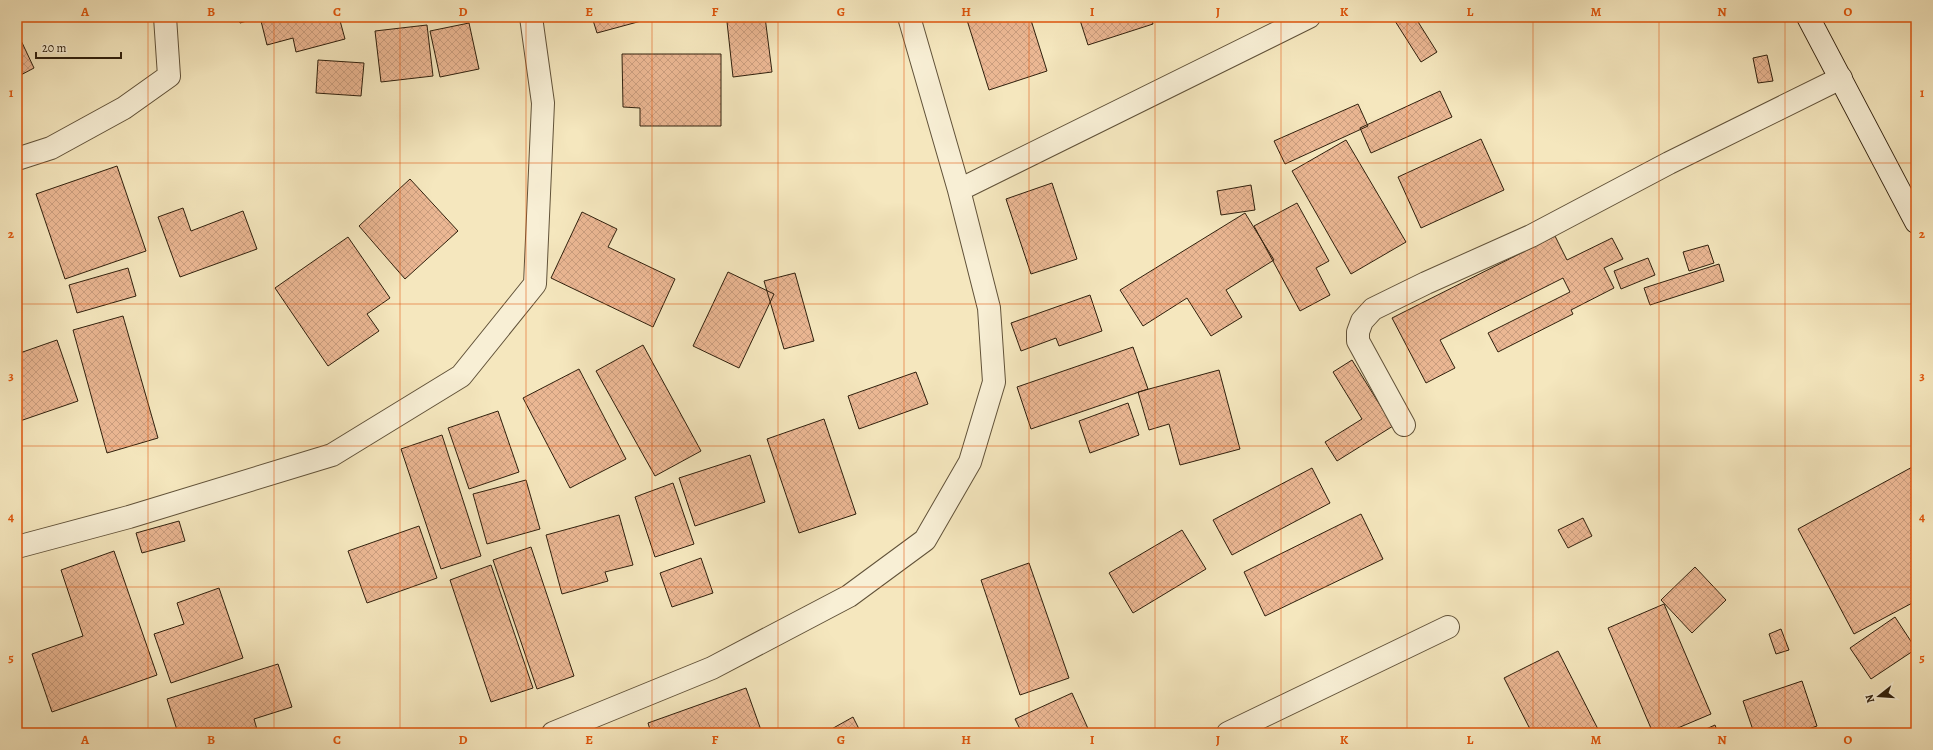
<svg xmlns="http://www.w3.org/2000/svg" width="1933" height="750" viewBox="0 0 1933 750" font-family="Alegreya,serif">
  <defs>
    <pattern id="building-cross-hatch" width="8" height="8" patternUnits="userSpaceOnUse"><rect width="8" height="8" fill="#ebb793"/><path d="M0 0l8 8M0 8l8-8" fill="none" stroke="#ca9d7e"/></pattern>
  </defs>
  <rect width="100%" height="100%" fill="#f5e7be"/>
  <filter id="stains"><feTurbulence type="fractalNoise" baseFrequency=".005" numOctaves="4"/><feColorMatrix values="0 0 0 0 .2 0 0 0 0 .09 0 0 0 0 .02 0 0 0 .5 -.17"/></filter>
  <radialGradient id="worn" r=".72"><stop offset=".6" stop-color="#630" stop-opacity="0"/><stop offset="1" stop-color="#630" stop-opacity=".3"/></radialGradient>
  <!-- building -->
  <path fill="url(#building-cross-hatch)" stroke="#30200d" d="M238 17H339L345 39 296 52 293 38 267 45 260 17 240 23Z
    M592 17H656L597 33Z
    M765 17 772 72 733 77 727 22Z
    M966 17H1030L1047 71 989 90Z
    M1079 17H1151L1153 24 1088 45Z
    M1402 17H1415L1437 52 1421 62 1395 21Z
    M469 23 479 69 440 77 430 31Z
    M427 25 433 76 381 82 375 31Z
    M17 32 34 68 17 77Z
    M622 54H721V126H640V108L623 107Z
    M1767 55 1773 81 1758 83 1753 58Z
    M318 60 364 63 361 96 316 93Z
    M1440 91 1452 117 1371 153 1360 128Z
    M1358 104 1368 126 1285 164 1274 141Z
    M1481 139 1504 190 1421 228 1398 177Z
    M1346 140 1406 242 1351 274 1292 171Z
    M117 166 146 251 65 279 36 194Z
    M410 179 458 231 405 279 359 226Z
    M1052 183 1077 259 1031 274 1006 199Z
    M1251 185 1255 210 1221 215 1217 191Z
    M1297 203 1329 261 1316 268 1330 295 1300 311 1254 226Z
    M183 208 191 231 243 211 257 249 180 277 158 217Z
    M582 212 617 229 608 247 675 279 653 327 551 278Z
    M1245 213 1274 260 1226 290 1242 317 1211 336 1187 298 1143 326 1120 290Z
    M1555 236 1567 260 1612 238 1623 259 1604 268 1614 288 1571 310 1573 314 1498 352 1488 333 1570 292 1563 278 1440 340 1455 368 1426 383 1392 318Z
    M348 237 390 298 367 314 379 331 328 366 275 288Z
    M1708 245 1714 263 1689 271 1683 252Z
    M1648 258 1655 275 1621 289 1614 271Z
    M1719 264 1724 281 1650 305 1644 288Z
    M128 268 136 296 77 313 69 285Z
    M728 272 774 294 739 368 693 346Z
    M795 273 814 341 784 349 764 281Z
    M1090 295 1102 331 1059 346 1056 338 1021 351 1011 323Z
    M123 316 158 438 107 453 73 330Z
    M57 340 78 401 17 422V354Z
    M643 345 701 451 655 476 596 371Z
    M1133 347 1148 389 1031 429 1017 387Z
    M1352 360 1393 426 1337 461 1325 442 1362 419 1333 372Z
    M579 369 626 459 570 488 523 398Z
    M1219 370 1240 449 1180 465 1169 424 1149 430 1138 392Z
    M916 372 928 404 859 429 848 396Z
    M1128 403 1139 435 1090 453 1079 421Z
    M498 411 519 472 469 489 448 428Z
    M824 419 856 514 799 533 767 439Z
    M442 435 481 556 441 569 401 449Z
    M750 455 765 502 695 526 679 478Z
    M1916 465V601L1854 634 1798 529Z
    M1312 468 1330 503 1232 555 1213 520Z
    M526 480 540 529 487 544 473 494Z
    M673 483 694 544 655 557 635 497Z
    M1361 514 1383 559 1265 616 1244 572Z
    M619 515 633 565 605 572 608 581 562 594 546 535Z
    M1583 518 1592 536 1568 548 1558 530Z
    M179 521 185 541 142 553 136 533Z
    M419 526 437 578 367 603 348 551Z
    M1182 530 1206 569 1133 613 1109 573Z
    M531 547 574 676 537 689 493 560Z
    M114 551 157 675 52 712 32 654 83 636 61 570Z
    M701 558 713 593 672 607 660 573Z
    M1029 563 1069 678 1020 695 981 580Z
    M491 565 533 688 491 702 450 580Z
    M1695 567 1726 600 1692 633 1661 600Z
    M219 588 243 658 171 683 154 634 184 624 177 603Z
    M1664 604 1711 714 1666 733H1653L1608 628Z
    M1895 617 1916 649 1871 679 1850 648Z
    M1781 629 1789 650 1776 654 1769 634Z
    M1558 651 1600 733H1532L1504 678Z
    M278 664 292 707 254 719 258 733H178L167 699Z
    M1802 681 1817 726 1797 733H1754L1743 701Z
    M746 688 762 733H651L648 723Z
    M1072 693 1090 733H1022L1015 719Z
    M853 717 861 733H829L828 731Z
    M1715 725 1718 733H1697Z"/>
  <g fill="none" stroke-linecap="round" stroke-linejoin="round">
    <!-- street casing -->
    <g stroke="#615239" stroke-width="24">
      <path id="street" d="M17 159 51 148 124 108 169 76 165 17
        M959 190 1309 17
        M1404 425 1358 341V332L1362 321 1373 309 1426 283 1531 236 1669 163 1841 78
        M17 547 129 517 332 455 461 376 535 284 543 103 531 17
        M553 733 712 668 849 596 925 540 970 462 994 382 989 308 959 190 909 17
        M1228 733 1448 627"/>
    </g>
    <!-- secondary casing -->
    <g stroke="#30200d" stroke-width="24">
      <path id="secondary" d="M1808 17 1916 222"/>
    </g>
    <!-- street -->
    <use href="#street" stroke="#f8efd5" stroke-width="22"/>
    <!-- secondary -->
    <use href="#secondary" stroke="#f8efd5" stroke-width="22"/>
  </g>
  <!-- grid -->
  <path fill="none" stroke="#df560c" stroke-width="1" stroke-opacity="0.55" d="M148 17V733M274 17V733M400 17V733M526 17V733M652 17V733M778 17V733M904 17V733M1029 17V733M1155 17V733M1281 17V733M1407 17V733M1533 17V733M1659 17V733M1785 17V733M17 163H1916M17 304H1916M17 446H1916M17 587H1916"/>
  <!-- margin -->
  <rect width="1933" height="750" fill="none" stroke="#f5e7be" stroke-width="44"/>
  <!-- north arrow -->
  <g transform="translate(1879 696) rotate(253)" stroke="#f8efd5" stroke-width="3" paint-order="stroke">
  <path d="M0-3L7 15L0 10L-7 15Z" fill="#30200d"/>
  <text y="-6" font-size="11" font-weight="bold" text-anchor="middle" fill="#30200d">N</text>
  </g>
  <!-- scale -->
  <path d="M36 52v6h85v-6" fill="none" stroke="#30200d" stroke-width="2"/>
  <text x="42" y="52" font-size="12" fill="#30200d" stroke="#f8efd5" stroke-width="3" paint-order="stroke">20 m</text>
  <rect x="22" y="22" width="1889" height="706" fill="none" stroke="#df560c" stroke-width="1.5"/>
  <g font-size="13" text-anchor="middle" font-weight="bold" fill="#df560c">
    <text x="85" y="16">A</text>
    <text x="211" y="16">B</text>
    <text x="337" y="16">C</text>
    <text x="463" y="16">D</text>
    <text x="589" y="16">E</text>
    <text x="715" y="16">F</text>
    <text x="841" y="16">G</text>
    <text x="966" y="16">H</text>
    <text x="1092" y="16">I</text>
    <text x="1218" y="16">J</text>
    <text x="1344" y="16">K</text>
    <text x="1470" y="16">L</text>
    <text x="1596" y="16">M</text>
    <text x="1722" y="16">N</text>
    <text x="1848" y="16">O</text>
    <text x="11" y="97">1</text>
    <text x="1922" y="97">1</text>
    <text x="11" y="238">2</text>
    <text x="1922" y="238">2</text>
    <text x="11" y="380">3</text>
    <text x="1922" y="380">3</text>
    <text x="11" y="521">4</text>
    <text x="1922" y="521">4</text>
    <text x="11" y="662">5</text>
    <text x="1922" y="662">5</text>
    <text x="85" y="744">A</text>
    <text x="211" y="744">B</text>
    <text x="337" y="744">C</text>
    <text x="463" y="744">D</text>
    <text x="589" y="744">E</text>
    <text x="715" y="744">F</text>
    <text x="841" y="744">G</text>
    <text x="966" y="744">H</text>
    <text x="1092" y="744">I</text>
    <text x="1218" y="744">J</text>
    <text x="1344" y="744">K</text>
    <text x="1470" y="744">L</text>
    <text x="1596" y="744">M</text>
    <text x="1722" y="744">N</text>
    <text x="1848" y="744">O</text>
  </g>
  <rect width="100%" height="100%" filter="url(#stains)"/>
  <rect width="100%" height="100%" fill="url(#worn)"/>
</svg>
